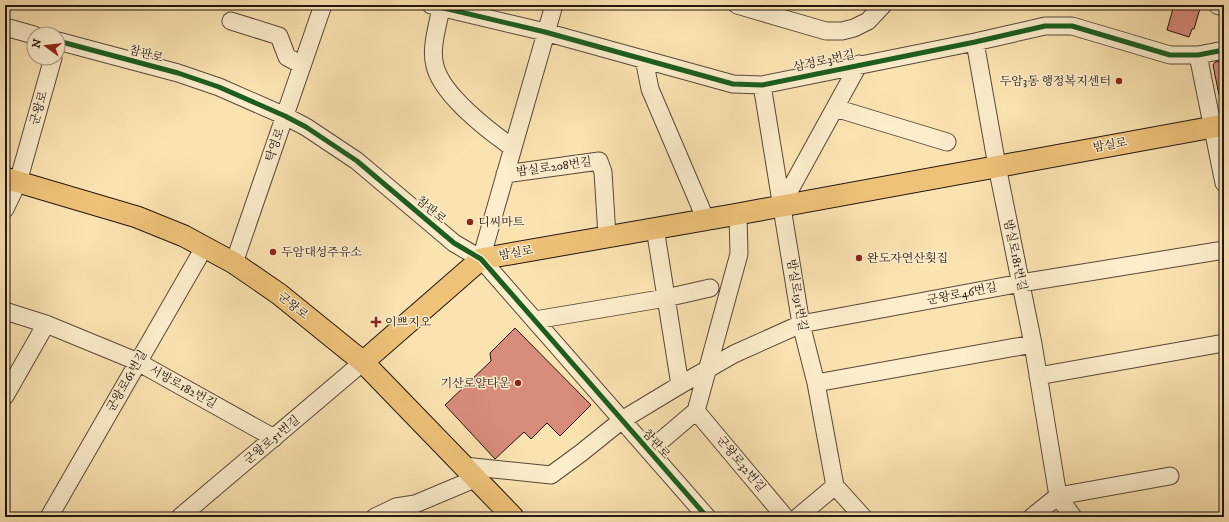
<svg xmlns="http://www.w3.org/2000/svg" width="1229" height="522" viewBox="0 0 1229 522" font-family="'IM FELL DW Pica','Noto Serif KR',serif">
  <rect width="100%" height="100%" fill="#fbe3b1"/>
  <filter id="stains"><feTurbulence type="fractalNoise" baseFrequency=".005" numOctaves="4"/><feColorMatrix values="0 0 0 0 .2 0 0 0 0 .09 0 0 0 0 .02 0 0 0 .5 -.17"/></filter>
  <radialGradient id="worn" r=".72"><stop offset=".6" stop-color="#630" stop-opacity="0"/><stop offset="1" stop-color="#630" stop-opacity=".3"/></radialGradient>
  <!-- building -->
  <path fill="#d88c7b" stroke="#221510" d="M1174 5H1201L1194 29H1192L1189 37 1167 30Z
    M1224 60V95H1219L1213 65 1215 62Z
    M515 328 591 405 560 436 547 423 531 439 524 432 495 459 445 405 491 361 490 353Z"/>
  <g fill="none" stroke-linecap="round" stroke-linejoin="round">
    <!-- minor casing -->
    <g stroke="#584838" stroke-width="19">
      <path id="minor" d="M431 5 545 32 733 84 762 85 975 42 1045 26H1072L1170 55H1198L1224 50
        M737 5 826 31H842L854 28 868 21 883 5
        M1217 5 1224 7
        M441 8C438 25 430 48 435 66 442 95 489 131 513 148
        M231 21 279 36 287 57 302 65
        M5 27 34 35
        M58 41 178 73 219 87 285 116 306 127 357 161 454 243 481 259 707 517
        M975 42 997 166 1033 344 1058 496 1073 517
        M1198 55 1224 183
        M644 59 650 89 706 220
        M762 85 801 324 816 383 835 486 863 517
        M835 108 947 142
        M505 174 599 161 603 172 607 236
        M781 206 859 64
        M5 209 18 182 53 58
        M655 228 680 385
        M481 259 554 5
        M234 263 323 5
        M5 311 46 324 136 361 274 438
        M535 320 666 298 710 288
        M1038 376 1224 343
        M816 383 1033 344
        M5 396 46 324
        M696 411 785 517
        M649 451 696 411 739 254 738 214
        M464 466 551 475 581 453 622 420 680 385 734 354 801 324 1021 283 1224 250
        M49 517 205 246
        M180 517 363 362
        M375 517 396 507 415 504 477 478
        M798 517 835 486
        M1032 517 1058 496 1170 476"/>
    </g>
    <!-- major casing -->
    <g stroke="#221510" stroke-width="23">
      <path id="major" d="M5 178 137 217 184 236 234 263 279 294 363 362 513 517
        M363 362 481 259 738 214 1224 125"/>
    </g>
    <!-- minor -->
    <use href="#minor" stroke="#fcedcc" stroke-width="17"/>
    <!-- major -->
    <use href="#major" stroke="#eec278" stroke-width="21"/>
    <!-- cycleway casing -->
    <g stroke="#fcedcc" stroke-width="8">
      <path id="cycleway" d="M431 5 545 32 733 84 762 85 975 42 1045 26H1072L1170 55H1198L1224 50
        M58 41 178 73 219 87 285 116 306 127 357 161 454 243 481 259 707 517"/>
    </g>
    <!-- cycleway -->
    <use href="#cycleway" stroke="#1b5e20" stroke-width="5"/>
  </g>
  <!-- markers -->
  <g fill="#8f2418" stroke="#fcedcc" stroke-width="1.5">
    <circle cx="1119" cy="81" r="4"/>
    <circle cx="470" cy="222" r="4"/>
    <circle cx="273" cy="252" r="4"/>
    <circle cx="859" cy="258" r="4"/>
    <path d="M374 316h4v4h4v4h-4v4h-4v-4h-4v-4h4z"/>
    <circle cx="518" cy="383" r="4"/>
  </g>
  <g text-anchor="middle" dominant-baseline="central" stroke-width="3" stroke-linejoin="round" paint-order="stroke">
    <!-- street labels -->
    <g font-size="12" fill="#221510" stroke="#fcedcc">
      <text transform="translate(146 54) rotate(15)">참판로</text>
      <text transform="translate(824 61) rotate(-12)">삼정로3번길</text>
      <text transform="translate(39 108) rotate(-74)">군왕로</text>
      <text transform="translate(275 145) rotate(-71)">탁영로</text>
      <text transform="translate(1110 145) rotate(-10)">밤실로</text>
      <text transform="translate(554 167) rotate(-8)">밤실로208번길</text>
      <text transform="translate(431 210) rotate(40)">참판로</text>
      <text transform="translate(516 253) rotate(-10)">밤실로</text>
      <text transform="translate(1015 255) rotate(78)">밤실로181번길</text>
      <text transform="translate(962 294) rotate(-11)">군왕로46번길</text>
      <text transform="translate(797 295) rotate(80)">밤실로191번길</text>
      <text transform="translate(293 306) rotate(39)">군왕로</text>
      <text transform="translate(127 381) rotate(-60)">군왕로61번길</text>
      <text transform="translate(183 387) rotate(29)">서방로182번길</text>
      <text transform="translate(272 440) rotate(-40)">군왕로51번길</text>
      <text transform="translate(656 444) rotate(49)">참판로</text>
      <text transform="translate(741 464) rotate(50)">군왕로32번길</text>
    </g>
    <!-- poi labels -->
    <g font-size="12" fill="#221510" stroke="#fcedcc" text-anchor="start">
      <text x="1111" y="81" text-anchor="end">두암3동 행정복지센터</text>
      <text x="478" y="222">디씨마트</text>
      <text x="281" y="252">두암대성주유소</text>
      <text x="867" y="258">완도자연산횟집</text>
      <text x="385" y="322">이쁘지오</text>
      <text x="510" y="383" text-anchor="end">기산로얄타운</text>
    </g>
  </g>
  <!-- margin -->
  <rect width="1229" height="522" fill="none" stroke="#fbe3b1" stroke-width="20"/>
  <rect x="6" y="6" width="1217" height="510" fill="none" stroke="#221510" stroke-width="2"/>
  <rect x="10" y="10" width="1209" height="502" fill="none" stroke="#221510"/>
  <!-- north arrow -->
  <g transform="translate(46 46) rotate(285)"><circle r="19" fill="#fcedcc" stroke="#a59781"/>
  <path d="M0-3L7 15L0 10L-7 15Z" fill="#8f2418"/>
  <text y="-6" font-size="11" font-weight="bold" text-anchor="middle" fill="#221510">N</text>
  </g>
  <rect width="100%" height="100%" filter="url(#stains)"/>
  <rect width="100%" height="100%" fill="url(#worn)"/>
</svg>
